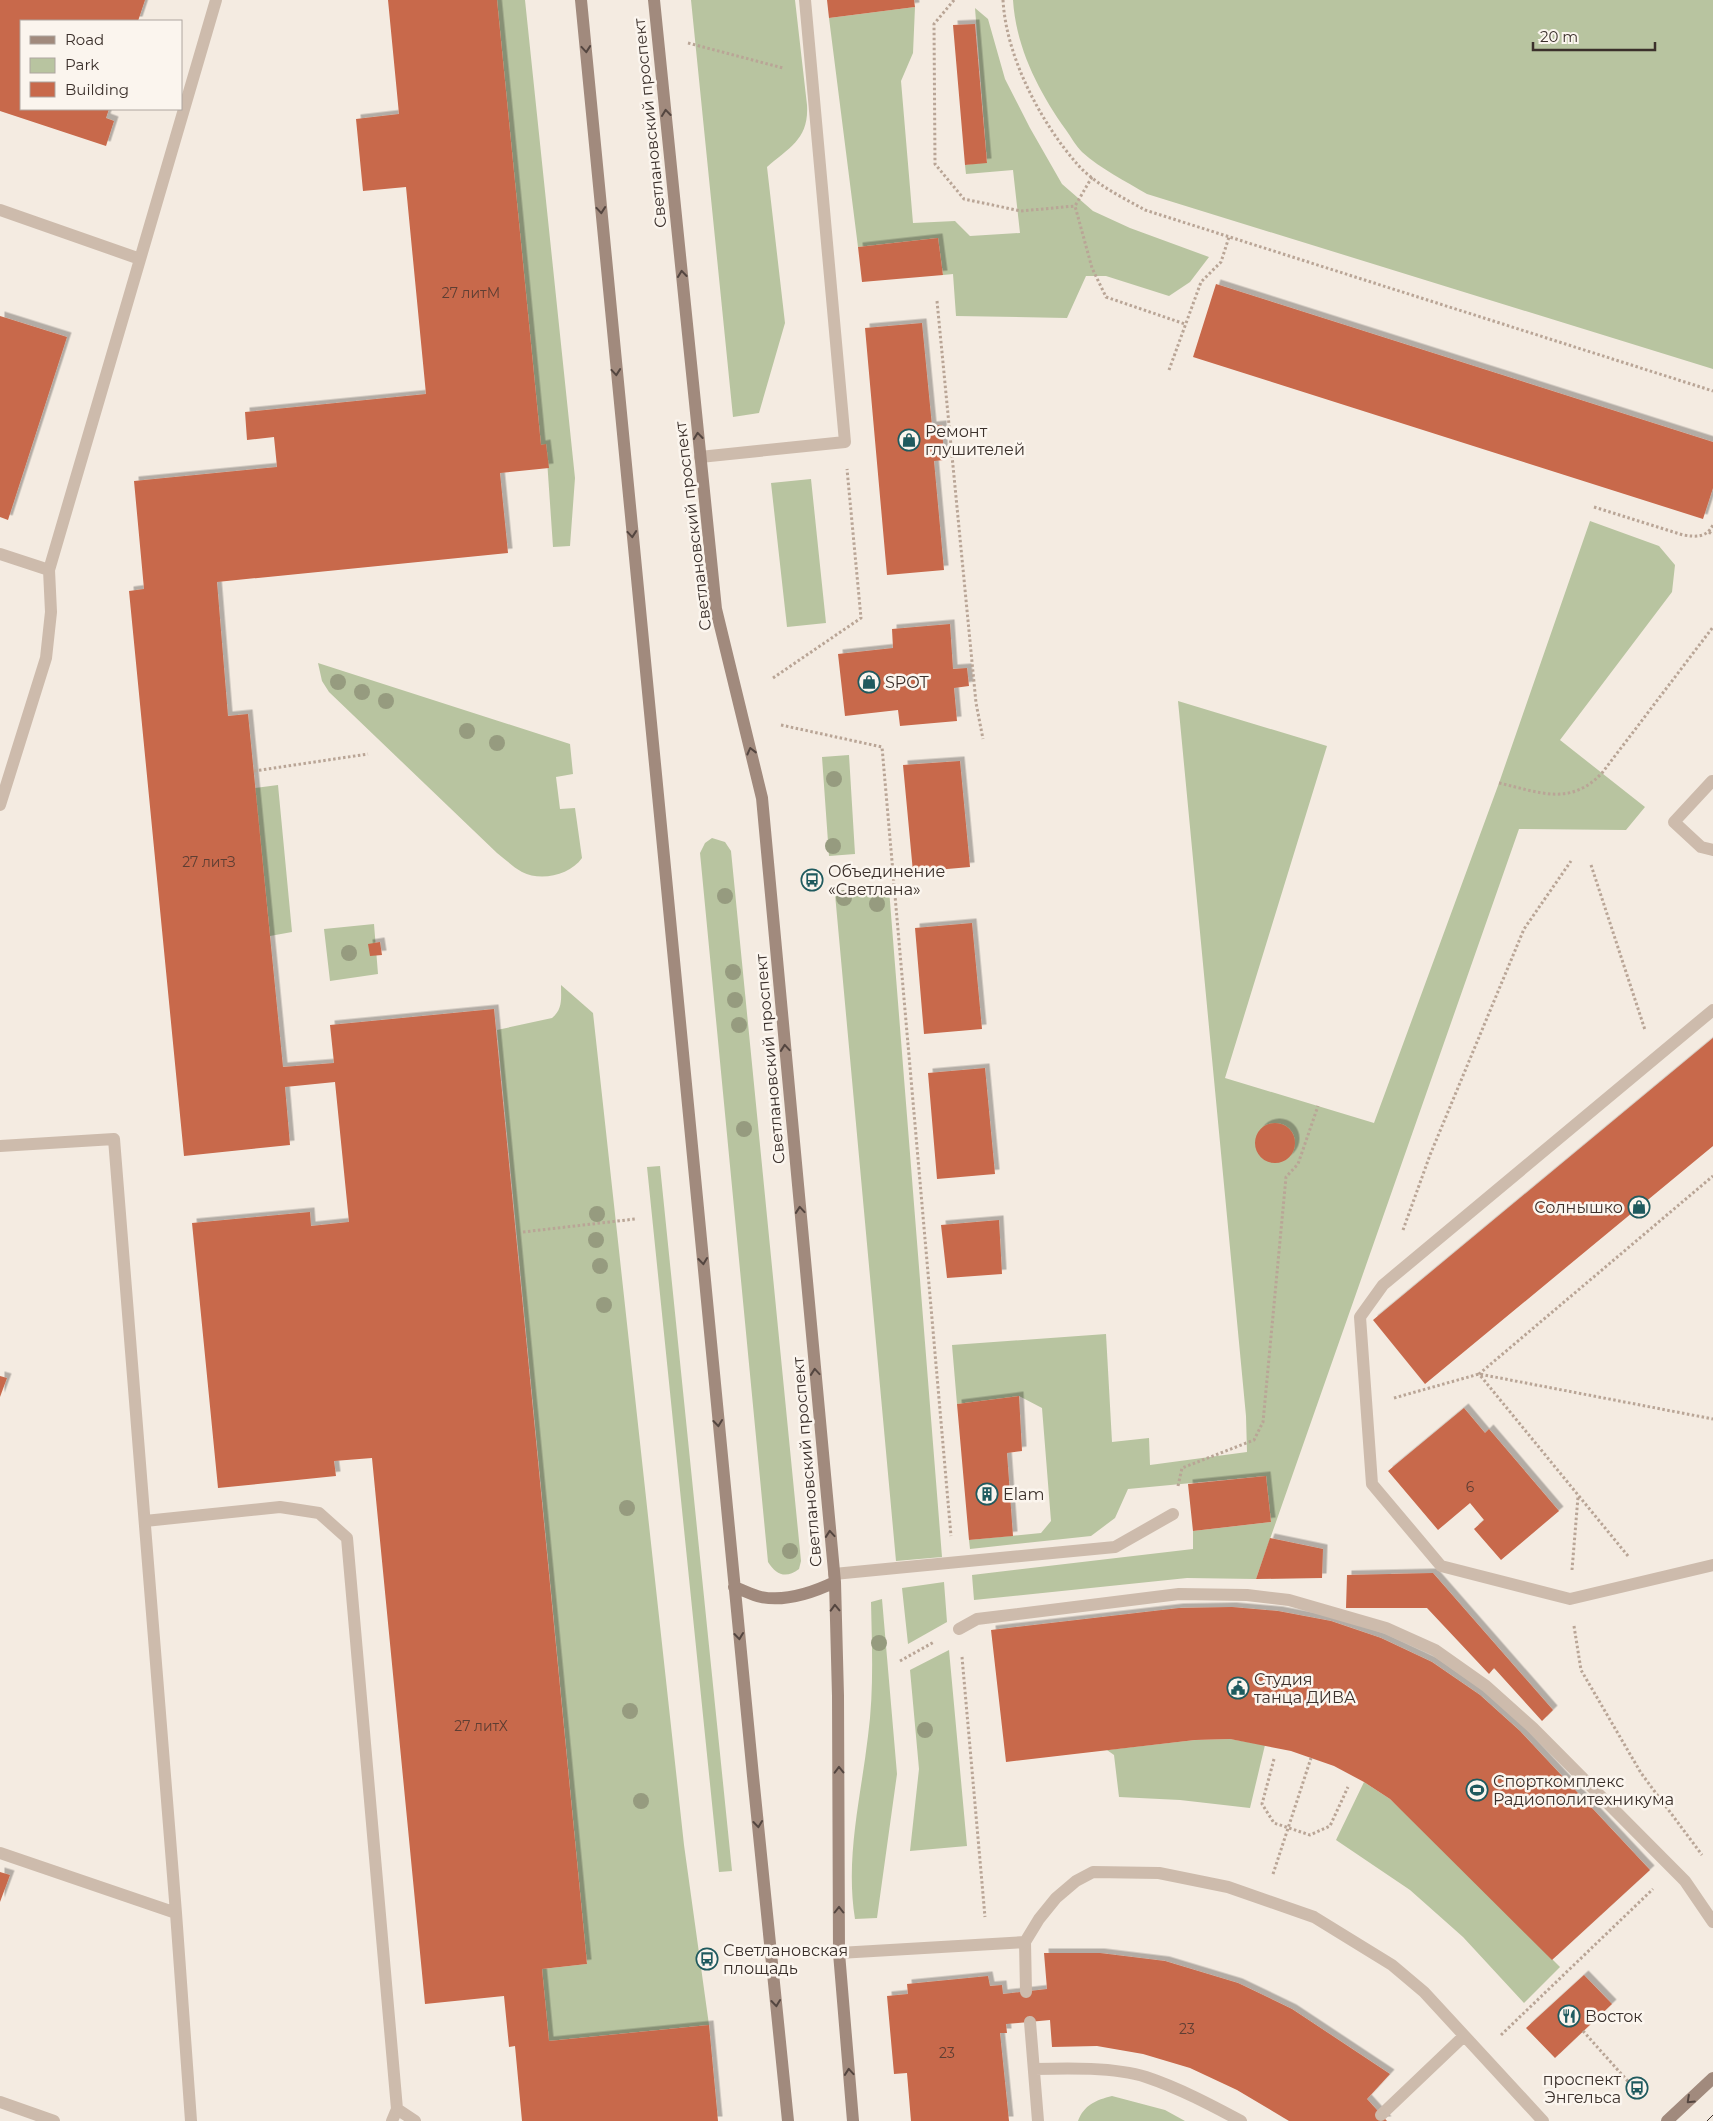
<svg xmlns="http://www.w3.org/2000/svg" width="1713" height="2121" viewBox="0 0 1713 2121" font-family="Montserrat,sans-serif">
  <defs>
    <filter id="shadow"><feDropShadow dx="4.5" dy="-4.5" stdDeviation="0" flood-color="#0004"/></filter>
  </defs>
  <rect width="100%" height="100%" fill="#f4ebe1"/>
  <!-- green -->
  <path fill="#b8c4a0" d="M497 0H525L575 478 570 546 553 547 546 445H541Z
    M691 0H795L807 105C809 139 790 147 767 167L785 323 759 413 733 417Z
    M1013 0H1713V369L1147 194C1125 181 1101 169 1082 152 1076 146 1071 137 1066 130 1039 92 1016 48 1013 0Z
    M915 7 913 53 901 81 913 223 955 221 970 236 1020 233 1013 170 966 174 965 165 987 162 975 8 988 19 1005 79 1030 128 1062 184 1093 211 1130 228 1209 257 1190 282 1169 296 1106 276H1086L1067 318 956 316 953 274 943 275 938 238 858 247 829 18Z
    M811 479 826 623 787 627 771 483Z
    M1590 521 1659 546 1675 565 1672 592 1560 740 1645 807 1626 830 1519 829 1256 1579 1187 1578 974 1600 972 1575 1193 1549V1531L1271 1522 1266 1476 1128 1489 1115 1518 1091 1536 970 1549 969 1540 1041 1533 1051 1521 1042 1408 1019 1396 957 1404 952 1345 1106 1334 1112 1442 1149 1438 1150 1465 1247 1452 1246 1416 1178 701 1327 746 1225 1078 1374 1123 1499 783Z
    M318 663 570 744 573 774 556 777 560 809 575 808 582 858C570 875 541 882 522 872 513 867 505 859 497 853L329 692 322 681Z
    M849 755 855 854 829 856 822 757Z
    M278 785 292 932 270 936 255 788Z
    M712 838 725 842 731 851 801 1561 799 1569C786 1579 776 1575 768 1562L700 853 705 843Z
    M889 889 942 1557 896 1561 835 894Z
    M374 924 378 974 330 981 324 929Z
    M561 985 593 1013 684 1845 709 2025 549 2041 542 1969 587 1964 497 1030 552 1018C563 1009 561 998 561 985Z
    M660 1166 732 1871 719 1872 647 1167Z
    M944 1582 947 1622 908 1644 902 1588Z
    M882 1599 897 1774 877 1918 855 1919C845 1857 861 1797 868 1736 874 1692 872 1647 871 1602Z
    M949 1650 967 1846 910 1851 919 1769 910 1670Z
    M1230 1739 1265 1745 1250 1808 1180 1800 1119 1797 1114 1755 1107 1750 1195 1740Z
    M1364 1782 1390 1799 1420 1827 1560 1967 1524 2003 1463 1937 1410 1890 1336 1840Z
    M1112 2096 1165 2110 1185 2121H1078C1084 2105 1096 2100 1112 2096Z"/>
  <!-- building -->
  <path fill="#c8694b" filter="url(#shadow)" d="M0 0H145L138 21H21V109H109L106 118 114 121 106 146 0 111Z
    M388 0H497L541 445 546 444 549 468 500 473 508 553 217 582 228 716 248 714 283 1067 334 1063 330 1025 494 1009 587 1964 542 1969 549 2041 709 2025 718 2121H522L515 2046 509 2047 504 1996 425 2004 372 1458 334 1461 336 1476 218 1488 192 1223 310 1212 311 1226 349 1222 335 1082 285 1087 290 1145 184 1156 129 591 144 589 134 481 277 467 274 437 247 440 245 412 426 394 406 187 363 191 356 119 399 114Z
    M827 0H914L915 7 829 18Z
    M975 24 987 163 965 165 953 25Z
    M938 238 943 275 862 282 858 247Z
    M1216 284 1713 442V488L1703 519 1193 357Z
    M0 316 67 337 8 520 0 517Z
    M922 323 932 426 942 425 944 460 934 461 944 570 887 575 865 328Z
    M950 624 953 669 967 668 969 686 954 688 957 721 900 726 898 710 845 716 838 654 893 648 892 629Z
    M960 761 970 867 913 872 903 765Z
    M972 923 982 1029 924 1034 915 928Z
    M380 942 382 955 370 956 368 944Z
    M1713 1038V1146L1425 1384 1373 1320Z
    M985 1068 995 1174 937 1179 928 1073Z
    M1255 1143a20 20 0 1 1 40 0a20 20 0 1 1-40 0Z
    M999 1220 1002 1274 947 1278 941 1225Z
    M0 1376 7 1378 0 1397Z
    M1019 1396 1022 1451 1007 1453 1013 1536 969 1540 957 1404Z
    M1464 1408 1485 1433 1489 1429 1559 1511 1501 1560 1474 1529 1484 1520 1470 1503 1438 1530 1388 1471Z
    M1266 1476 1271 1522 1193 1531 1188 1484Z
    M1270 1538 1323 1549 1322 1578 1256 1579Z
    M1433 1573 1553 1710 1542 1721 1494 1668 1489 1674 1427 1608H1346L1347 1575Z
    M1232 1607 1278 1611 1331 1621 1381 1638 1432 1662 1480 1695 1520 1731 1650 1870 1552 1960 1390 1799 1364 1782 1334 1766 1291 1751 1230 1739 1195 1740 1006 1762 991 1630 1179 1608Z
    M0 1872 10 1875 0 1902Z
    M1044 1953H1100L1165 1961 1238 1983 1292 2009 1390 2074 1367 2099 1387 2121H1289L1237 2090 1190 2068 1143 2054 1097 2046 1052 2047 1050 2020 1006 2024 1007 2033H1000L1009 2121H911L907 2073 894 2074 887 1996 908 1994 907 1984 988 1976 990 1986 1002 1985 1003 1994 1047 1989Z
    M1584 1975 1612 2004 1555 2058 1526 2028Z"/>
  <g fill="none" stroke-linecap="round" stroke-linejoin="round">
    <!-- path -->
    <path stroke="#b9a596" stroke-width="3" stroke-dasharray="2.5 2.5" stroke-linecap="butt" d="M954 0 934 24 935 164 964 199 1021 211 1075 206
      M1003 0C1006 57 1041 123 1078 165 1096 185 1122 197 1145 210L1713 391
      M688 43 783 68
      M1092 177 1075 206 1092 268 1106 297 1185 324
      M937 301 976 703 983 739
      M1169 370 1201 282 1221 262 1229 237
      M1594 507 1683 535C1696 537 1706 538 1713 525
      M1709 532 1713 535
      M773 678 861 618 847 469
      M781 725 882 747 951 1536
      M254 771 368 754
      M1499 783C1539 792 1570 807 1602 773L1713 627
      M1591 865 1645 1030
      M1403 1230 1430 1155 1524 929 1571 861
      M523 1232 635 1219
      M1394 1398 1479 1374 1713 1419
      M1178 1486 1182 1468 1254 1440 1263 1422 1286 1177 1298 1164 1318 1106
      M1628 1556 1479 1374 1713 1176
      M1572 1570 1578 1497
      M1574 1626 1581 1670 1641 1773 1702 1855
      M962 1657 985 1917
      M900 1661 934 1642
      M1274 1759 1262 1804 1274 1823 1310 1835 1330 1826 1348 1787
      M1273 1874 1311 1758
      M1583 2031 1633 2087
      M1501 2035 1653 1889"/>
    <!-- service -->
    <path stroke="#cdbbac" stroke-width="12" d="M0 210 140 259
      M700 457 845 442 805 0
      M0 554 49 570 51 612 46 658 0 805
      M49 570 216 0
      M1712 781 1674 822 1701 847 1713 850
      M1713 1010 1383 1285 1360 1317 1372 1484 1441 1566 1570 1599 1713 1565
      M0 1146 114 1139 176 1913 191 2121
      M145 1521 280 1507 319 1513 347 1538 397 2109 392 2121
      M834 1574 1115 1547 1173 1514
      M959 1629 977 1619 1179 1594 1247 1595 1289 1600 1386 1628 1435 1650 1486 1686 1533 1728 1685 1881 1713 1922
      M0 1853 176 1913
      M1025 1942 1026 1992
      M839 1953 1025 1942 1039 1919 1056 1898 1076 1881 1093 1872 1159 1873 1228 1887 1314 1917 1392 1965 1424 1992 1543 2121
      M1030 2022 1038 2121
      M1034 2069C1067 2068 1115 2067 1146 2077 1179 2088 1211 2105 1241 2121
      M0 2102 54 2121
      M397 2109 415 2121
      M1381 2115 1464 2036"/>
    <!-- secondary -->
    <path stroke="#a18a7d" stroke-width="12" d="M581 0 753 1776 788 2121
      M654 0 716 609 762 798 835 1582 838 1696 839 1953 853 2121
      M734 1587C743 1590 752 1595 761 1597 786 1602 812 1593 835 1582
      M1667 2121 1713 2078"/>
    <!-- tram -->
    <path stroke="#3b302b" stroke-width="1" d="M1707 2121 1713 2115"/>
  </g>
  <!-- trees -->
  <g fill="#969b7f">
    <circle cx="338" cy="682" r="8"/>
    <circle cx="362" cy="692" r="8"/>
    <circle cx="386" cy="701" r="8"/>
    <circle cx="467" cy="731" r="8"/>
    <circle cx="497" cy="743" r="8"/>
    <circle cx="834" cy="779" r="8"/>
    <circle cx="833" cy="846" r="8"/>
    <circle cx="725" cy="896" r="8"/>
    <circle cx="844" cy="898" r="8"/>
    <circle cx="877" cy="904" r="8"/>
    <circle cx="349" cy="953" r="8"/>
    <circle cx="733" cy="972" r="8"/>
    <circle cx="735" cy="1000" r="8"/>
    <circle cx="739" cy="1025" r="8"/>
    <circle cx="744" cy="1129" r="8"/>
    <circle cx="597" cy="1214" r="8"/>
    <circle cx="596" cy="1240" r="8"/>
    <circle cx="600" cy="1266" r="8"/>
    <circle cx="604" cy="1305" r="8"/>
    <circle cx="627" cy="1508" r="8"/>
    <circle cx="790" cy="1551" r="8"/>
    <circle cx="879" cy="1643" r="8"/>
    <circle cx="630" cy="1711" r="8"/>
    <circle cx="925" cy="1730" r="8"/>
    <circle cx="641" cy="1801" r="8"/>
  </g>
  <!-- one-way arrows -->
  <defs><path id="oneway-chevron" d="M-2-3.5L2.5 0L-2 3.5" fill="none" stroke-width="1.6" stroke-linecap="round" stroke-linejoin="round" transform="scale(1.25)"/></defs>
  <g stroke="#544640">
    <use href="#oneway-chevron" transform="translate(586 49) rotate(85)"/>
    <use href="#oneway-chevron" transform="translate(666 113) rotate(-96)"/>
    <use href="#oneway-chevron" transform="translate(601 210) rotate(85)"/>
    <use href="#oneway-chevron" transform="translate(682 274) rotate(-96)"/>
    <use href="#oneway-chevron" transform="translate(616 372) rotate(85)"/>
    <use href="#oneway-chevron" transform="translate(698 436) rotate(-96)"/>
    <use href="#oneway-chevron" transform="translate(632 534) rotate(85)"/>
    <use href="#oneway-chevron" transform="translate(751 751) rotate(-104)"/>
    <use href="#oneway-chevron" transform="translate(785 1048) rotate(-95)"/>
    <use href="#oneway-chevron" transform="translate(800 1210) rotate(-95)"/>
    <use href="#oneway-chevron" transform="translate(703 1261) rotate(84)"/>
    <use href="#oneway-chevron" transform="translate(815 1372) rotate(-95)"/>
    <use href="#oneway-chevron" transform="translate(718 1423) rotate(84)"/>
    <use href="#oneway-chevron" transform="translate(830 1534) rotate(-95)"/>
    <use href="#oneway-chevron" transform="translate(835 1608) rotate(-92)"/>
    <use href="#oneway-chevron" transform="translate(739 1636) rotate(84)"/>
    <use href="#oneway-chevron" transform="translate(839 1770) rotate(-91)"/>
    <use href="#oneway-chevron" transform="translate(758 1824) rotate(84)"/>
    <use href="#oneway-chevron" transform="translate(839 1910) rotate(-90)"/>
    <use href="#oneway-chevron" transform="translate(776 2003) rotate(84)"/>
    <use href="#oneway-chevron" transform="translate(849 2072) rotate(-95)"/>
    <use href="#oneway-chevron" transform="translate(1690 2100) rotate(137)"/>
  </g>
  <!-- icons -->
  <defs>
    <g id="shop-ring" transform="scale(1.125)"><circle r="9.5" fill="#fbf5ee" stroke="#1f5a5e" stroke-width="1.5"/><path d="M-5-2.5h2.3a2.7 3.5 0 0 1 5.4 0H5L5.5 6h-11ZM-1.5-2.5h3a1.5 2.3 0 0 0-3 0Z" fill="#1f5a5e"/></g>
    <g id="bus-ring" transform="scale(1.125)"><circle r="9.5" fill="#fbf5ee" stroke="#1f5a5e" stroke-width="1.5"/><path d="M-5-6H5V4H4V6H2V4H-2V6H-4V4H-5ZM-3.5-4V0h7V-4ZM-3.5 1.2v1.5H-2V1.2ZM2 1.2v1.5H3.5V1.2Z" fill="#1f5a5e"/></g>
    <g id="building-ring" transform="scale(1.125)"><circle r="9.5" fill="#fbf5ee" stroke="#1f5a5e" stroke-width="1.5"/><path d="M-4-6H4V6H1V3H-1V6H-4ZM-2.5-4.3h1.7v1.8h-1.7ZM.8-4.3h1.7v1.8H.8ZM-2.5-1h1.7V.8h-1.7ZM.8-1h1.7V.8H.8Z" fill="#1f5a5e"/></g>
    <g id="civic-ring" transform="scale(1.125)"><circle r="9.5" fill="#fbf5ee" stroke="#1f5a5e" stroke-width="1.5"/><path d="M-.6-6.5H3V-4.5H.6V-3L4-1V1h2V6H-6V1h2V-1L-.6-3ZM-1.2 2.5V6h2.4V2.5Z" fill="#1f5a5e"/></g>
    <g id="stadium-ring" transform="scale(1.125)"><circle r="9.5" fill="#fbf5ee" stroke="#1f5a5e" stroke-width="1.5"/><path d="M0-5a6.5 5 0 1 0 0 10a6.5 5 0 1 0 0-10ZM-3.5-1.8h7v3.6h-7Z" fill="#1f5a5e"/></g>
    <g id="restaurant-ring" transform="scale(1.125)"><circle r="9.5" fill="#fbf5ee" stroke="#1f5a5e" stroke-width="1.5"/><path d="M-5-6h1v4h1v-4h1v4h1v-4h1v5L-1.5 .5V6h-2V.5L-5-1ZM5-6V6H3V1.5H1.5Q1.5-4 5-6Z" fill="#1f5a5e"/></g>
  </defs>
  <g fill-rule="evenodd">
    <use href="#shop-ring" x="909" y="440"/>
    <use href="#shop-ring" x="869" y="682"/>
    <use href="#bus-ring" x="812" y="880"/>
    <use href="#shop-ring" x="1639" y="1207"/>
    <use href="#building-ring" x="987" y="1494"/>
    <use href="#civic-ring" x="1238" y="1688"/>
    <use href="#stadium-ring" x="1477" y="1790"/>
    <use href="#bus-ring" x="707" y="1959"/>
    <use href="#restaurant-ring" x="1569" y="2016"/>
    <use href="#bus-ring" x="1637" y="2088"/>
  </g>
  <g text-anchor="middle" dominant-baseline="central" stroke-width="5" stroke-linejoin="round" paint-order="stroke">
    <!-- number labels -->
    <g font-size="14" fill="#5e3e33">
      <text x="471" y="293">27 литМ</text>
      <text x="209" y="862">27 литЗ</text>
      <text x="1470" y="1487">6</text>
      <text x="481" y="1726">27 литХ</text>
      <text x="1187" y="2029">23</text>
      <text x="947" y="2053">23</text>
    </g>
    <!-- street labels -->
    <g font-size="16" fill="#3b302b" stroke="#fbf5ee">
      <text transform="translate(650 123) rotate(-96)">Светлановский проспект</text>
      <text transform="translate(693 526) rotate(-97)">Светлановский проспект</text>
      <text transform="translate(770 1059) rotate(-95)">Светлановский проспект</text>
      <text transform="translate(807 1462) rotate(-95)">Светлановский проспект</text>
    </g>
    <!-- poi labels -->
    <g font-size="16" fill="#3b302b" stroke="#fbf5ee" text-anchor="start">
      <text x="925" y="431">Ремонт<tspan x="925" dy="18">глушителей</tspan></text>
      <text x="885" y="682">SPOT</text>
      <text x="828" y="871">Объединение<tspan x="828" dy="18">«Светлана»</tspan></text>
      <text x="1623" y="1207" text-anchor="end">Солнышко</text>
      <text x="1003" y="1494">Elam</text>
      <text x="1254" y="1679">Студия<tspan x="1254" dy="18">танца ДИВА</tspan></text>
      <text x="1493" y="1781">Спорткомплекс<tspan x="1493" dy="18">Радиополитехникума</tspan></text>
      <text x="723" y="1950">Светлановская<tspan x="723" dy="18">площадь</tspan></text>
      <text x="1585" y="2016">Восток</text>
      <text x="1621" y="2079" text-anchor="end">проспект<tspan x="1621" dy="18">Энгельса</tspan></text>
    </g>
  </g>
  <!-- legend -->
  <rect x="20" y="20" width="162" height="90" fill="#fbf5ee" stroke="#aea6a0"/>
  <rect x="30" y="36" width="25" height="8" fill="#a18a7d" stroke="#aea6a0"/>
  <text x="65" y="45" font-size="15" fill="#3b302b">Road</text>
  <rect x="30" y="58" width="25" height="15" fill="#b8c4a0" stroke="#aea6a0"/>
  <text x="65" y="70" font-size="15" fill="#3b302b">Park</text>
  <rect x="30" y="82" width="25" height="15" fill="#c8694b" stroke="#aea6a0"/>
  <text x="65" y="95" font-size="15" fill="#3b302b">Building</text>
  <!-- scale -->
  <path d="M1533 42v8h122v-8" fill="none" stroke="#3b302b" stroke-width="2.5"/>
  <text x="1540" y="42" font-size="15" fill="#3b302b" stroke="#fbf5ee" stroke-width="4" paint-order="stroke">20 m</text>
</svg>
